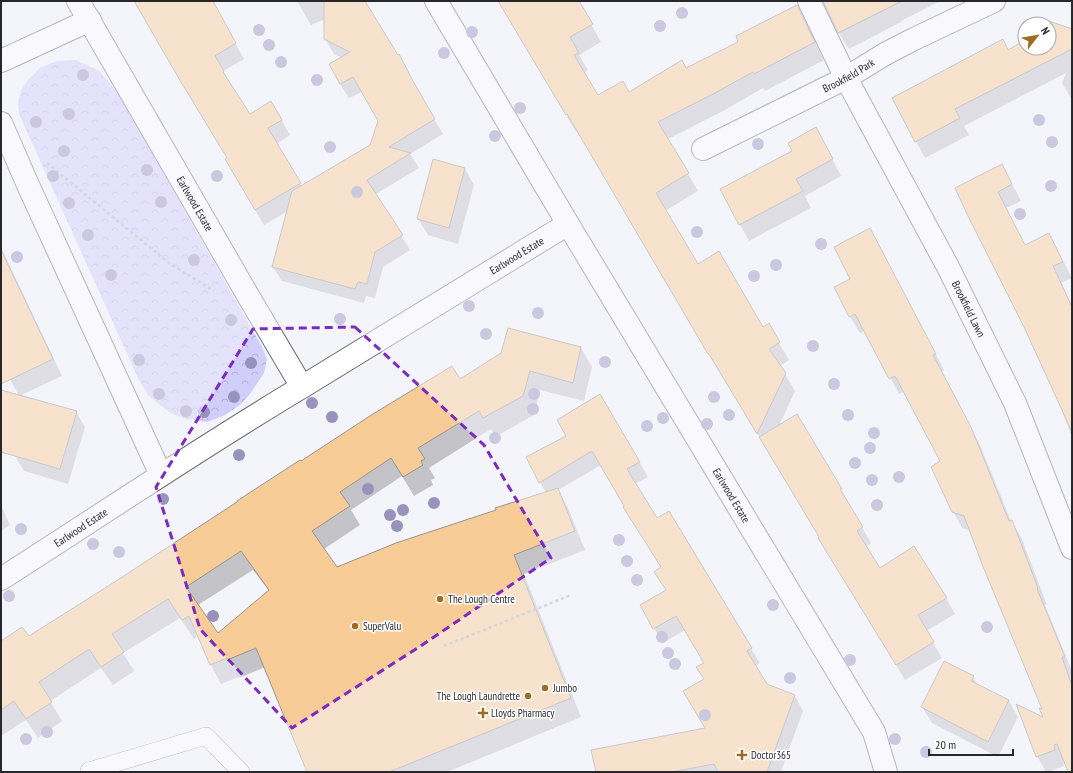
<svg xmlns="http://www.w3.org/2000/svg" width="1073" height="773" viewBox="0 0 1073 773" font-family="'PT Sans Narrow',sans-serif">
  <defs>
    <pattern id="park-crowns" width="20" height="18" patternUnits="userSpaceOnUse"><rect width="20" height="18" fill="#d1cefb"/><path d="M2 6a3 3 0 1 1 6 0M12 15a3 3 0 1 1 6 0" fill="none" stroke="#b3b1d7"/></pattern>
  </defs>
  <rect width="100%" height="100%" fill="#f4f4fb"/>
  <!-- park -->
  <path fill="url(#park-crowns)" d="M76 60 99 71 109 82 119 95 261 345 267 359 264 373 250 394 241 404 225 415 207 422 187 419 172 414 160 405 148 395 138 378 19 114 18 101 21 91 28 80 40 68 57 61Z"/>
  <!-- shadow -->
  <path fill="#0003" fill-rule="evenodd" d="M135 1H198L223 22 244 59 223 71 250 115 271 102 290 135 276 144 302 187 371 145 379 121 362 92 349 98 340 84 331 64 342 58 334 54 325 39V19L311 25 297 1H363L443 134 410 154 419 168 376 194 410 250 383 267 375 298 366 296 364 303 282 281 273 267 288 211 264 225 226 160 228 158Z
    M499 1H578L601 42 579 55 588 70 584 73 598 97 629 93 686 69 799 12 809 29 824 60 765 91 763 88 723 111 668 139 698 191 665 211 697 265 762 328 769 324 779 343 789 360 780 366 795 391 779 426 796 415 841 489 850 505H849L871 543 866 547 879 569 946 598 955 614 926 631 942 658 905 680 828 553 820 537 720 371H719L578 131 576 132Z
    M824 1H940L901 21V22L849 49 839 33Z
    M1049 24 1072 30V100L1062 83 1066 73 964 126 969 135 925 158 893 99 1008 51 1025 42V48H1049Z
    M825 145 841 176 805 196 811 208 749 241 721 190Z
    M465 169 474 185 458 244 428 235 418 219Z
    M1011 182 1021 201 1006 208 1025 246 1049 235 1058 251 1072 278 1061 283 1072 305V437L1063 414 1064 413 1025 327 968 213Z
    M879 246 944 370 942 372 980 445 1011 521 1021 537 1047 605H1045L1072 671V758L1063 761 1064 766 1048 772H1046L1037 756 1044 719V711L971 531 962 528 953 511 941 462 904 392 899 394 865 331 860 333 850 317 835 287 851 279Z
    M1 247 62 376 19 396 1 362Z
    M581 348 592 367 584 401 540 390 534 415 495 437 491 429 429 468 435 478 431 480 433 485 414 496 402 476 351 510 360 525 324 549 337 568 498 511 546 493 540 482 566 437 600 395 648 477 635 484 657 519 668 512 760 663 755 666 766 684 795 696 803 711 781 772H597L706 729 705 663 685 630 663 643 641 606 667 591 662 568 601 465 558 490 568 508 585 550 524 574 581 717 447 772H308L265 667 239 678 238 677 221 684 211 665 198 636 194 639 180 618 123 653 134 671 113 685 101 668 50 701 62 721 38 738 26 720 1 736V653L460 381ZM253 570 269 591 218 635 198 605Z
    M1 391 76 412 85 427 68 484 24 471 15 456 1 409Z
    M1 505 10 525 1 531Z
    M973 676 978 686 1009 701 1018 717 998 757 932 723 922 707Z"/>
  <!-- building -->
  <path fill="#f8cc96" stroke="#999590" fill-rule="evenodd" d="M134 1H213L236 43 215 56 224 71 223 72 250 114 271 101 282 120 268 128 301 183 255 210 225 159 227 158 181 82Z
    M324 1H365L398 55 399 54 413 81 435 119 389 147 411 153 367 180 403 235 375 252 367 284 358 282 355 289 272 267 292 191 370 145 378 121 353 77 340 84 329 64 350 52 324 39Z
    M498 1H579L593 24 570 37 579 53 574 55 598 95 623 81 629 92 682 60 686 68 738 42 736 36 797 5 815 42 754 74 753 72 713 94 658 122 689 173 656 193 698 264 719 251 763 327 769 323 780 342 769 349 786 373 757 434 709 354H708L567 114 566 115Z
    M823 1H902L838 33Z
    M1049 21 1072 29V49L955 109 960 118 915 142 892 98 1003 39 1008 50 1025 40V48H1049V24H1048Z
    M816 127 833 159 796 179 803 191 739 225 720 189 792 151 788 143Z
    M433 159 465 168 449 228 417 219Z
    M1002 164 1012 184 998 192 1025 245 1049 233 1063 262 1053 266 1072 307V432L1024 327 967 214 955 188Z
    M870 228 936 354 933 355 971 427 1009 521 1012 520 1038 588 1037 589 1065 657H1062L1072 686V772H1068L1057 744 1054 745 1055 750 1036 757 1016 704 1043 717 1039 708 1042 709 982 564 964 516 952 512 931 467 940 461 895 376 889 379 855 314 849 317 834 287 850 279 834 247Z
    M1 250 53 359 1 384Z
    M508 328 581 347 573 383 530 371 523 396 483 418 479 411 418 448 425 459 421 461 423 465 403 477 391 458 340 492 350 506 312 531 337 567 396 543 496 510 495 508 558 488 575 531 514 555 571 698 389 772H307L256 648 227 660V658L210 665 189 616 182 620 168 599 112 634 124 652 101 667 89 649 39 682 52 702 26 719 14 701 1 710V641L22 627 29 636 116 581 237 502V501L300 460 301 461 373 414 452 366 460 379 501 353ZM241 551 269 590 218 633 186 587Z
    M1 390 77 411 60 469 1 452Z
    M600 394 640 462 627 469 657 518 669 511 752 648 747 651 767 684 795 695 767 772H718L714 764 672 772H596L591 750 705 728 683 691 704 679 696 667 704 663 676 616 653 629 640 605 666 590 654 572 661 567 623 507 624 506 592 451 539 483 526 457 566 436 557 420Z
    M797 414 842 489H840L863 527 857 531 880 568 914 546 947 598 918 615 934 642 896 665 818 538 819 537 788 485 759 437Z
    M944 661 974 676 971 681 1009 700 988 742 921 707Z"/>
  <g fill="none" stroke-linecap="round" stroke-linejoin="round">
    <!-- lane casing -->
    <g stroke="#69686e" stroke-width="18">
      <path id="lane" d="M89 771 206 736 241 772"/>
    </g>
    <!-- street casing -->
    <g stroke="#69686e" stroke-width="24">
      <g id="street">
        <path id="s1" d="M78 1 250 299 302 387 568 224"/>
        <path id="s2" d="M436 1 568 224 874 732 886 772"/>
        <path id="s3" d="M809 1 846 78 948 267 1015 403 1072 548"/>
        <path d="M1 61 90 20"/>
        <path d="M1 123 28 185 161 475"/>
        <path id="s4" d="M703 149 846 78 885 54 914 39 994 1"/>
        <path id="s5" d="M1 579C101 515 200 448 302 387"/>
      </g>
    </g>
    <!-- path -->
    <path stroke="#b1b1b7" stroke-width="2.5" stroke-dasharray="3 3" stroke-linecap="butt" d="M47 163 169 263 214 291
      M444 646 571 595"/>
    <!-- lane -->
    <use href="#lane" stroke="#fff" stroke-width="17"/>
    <!-- street -->
    <use href="#street" stroke="#fff" stroke-width="22"/>
  </g>
  <!-- trees -->
  <g fill="#9992bd">
    <circle cx="682" cy="13" r="6"/>
    <circle cx="660" cy="26" r="6"/>
    <circle cx="259" cy="30" r="6"/>
    <circle cx="472" cy="32" r="6"/>
    <circle cx="269" cy="45" r="6"/>
    <circle cx="444" cy="53" r="6"/>
    <circle cx="281" cy="62" r="6"/>
    <circle cx="83" cy="75" r="6"/>
    <circle cx="317" cy="80" r="6"/>
    <circle cx="520" cy="108" r="6"/>
    <circle cx="69" cy="114" r="6"/>
    <circle cx="1039" cy="120" r="6"/>
    <circle cx="36" cy="122" r="6"/>
    <circle cx="495" cy="136" r="6"/>
    <circle cx="1052" cy="142" r="6"/>
    <circle cx="758" cy="144" r="6"/>
    <circle cx="330" cy="147" r="6"/>
    <circle cx="64" cy="151" r="6"/>
    <circle cx="147" cy="170" r="6"/>
    <circle cx="53" cy="176" r="6"/>
    <circle cx="217" cy="176" r="6"/>
    <circle cx="1051" cy="186" r="6"/>
    <circle cx="357" cy="192" r="6"/>
    <circle cx="161" cy="202" r="6"/>
    <circle cx="69" cy="203" r="6"/>
    <circle cx="1020" cy="214" r="6"/>
    <circle cx="697" cy="232" r="6"/>
    <circle cx="88" cy="235" r="6"/>
    <circle cx="821" cy="244" r="6"/>
    <circle cx="17" cy="257" r="6"/>
    <circle cx="194" cy="260" r="6"/>
    <circle cx="776" cy="265" r="6"/>
    <circle cx="111" cy="275" r="6"/>
    <circle cx="754" cy="276" r="6"/>
    <circle cx="469" cy="306" r="6"/>
    <circle cx="538" cy="313" r="6"/>
    <circle cx="340" cy="319" r="6"/>
    <circle cx="231" cy="320" r="6"/>
    <circle cx="486" cy="334" r="6"/>
    <circle cx="813" cy="346" r="6"/>
    <circle cx="139" cy="360" r="6"/>
    <circle cx="605" cy="362" r="6"/>
    <circle cx="251" cy="363" r="6"/>
    <circle cx="834" cy="384" r="6"/>
    <circle cx="159" cy="394" r="6"/>
    <circle cx="534" cy="394" r="6"/>
    <circle cx="234" cy="397" r="6"/>
    <circle cx="714" cy="397" r="6"/>
    <circle cx="312" cy="403" r="6"/>
    <circle cx="533" cy="409" r="6"/>
    <circle cx="186" cy="411" r="6"/>
    <circle cx="204" cy="412" r="6"/>
    <circle cx="729" cy="415" r="6"/>
    <circle cx="848" cy="415" r="6"/>
    <circle cx="332" cy="417" r="6"/>
    <circle cx="663" cy="418" r="6"/>
    <circle cx="707" cy="424" r="6"/>
    <circle cx="647" cy="426" r="6"/>
    <circle cx="874" cy="433" r="6"/>
    <circle cx="495" cy="438" r="6"/>
    <circle cx="870" cy="448" r="6"/>
    <circle cx="239" cy="455" r="6"/>
    <circle cx="855" cy="463" r="6"/>
    <circle cx="899" cy="477" r="6"/>
    <circle cx="872" cy="480" r="6"/>
    <circle cx="368" cy="489" r="6"/>
    <circle cx="163" cy="499" r="6"/>
    <circle cx="434" cy="503" r="6"/>
    <circle cx="877" cy="505" r="6"/>
    <circle cx="403" cy="510" r="6"/>
    <circle cx="390" cy="515" r="6"/>
    <circle cx="397" cy="526" r="6"/>
    <circle cx="21" cy="529" r="6"/>
    <circle cx="619" cy="540" r="6"/>
    <circle cx="93" cy="544" r="6"/>
    <circle cx="119" cy="552" r="6"/>
    <circle cx="627" cy="561" r="6"/>
    <circle cx="637" cy="580" r="6"/>
    <circle cx="9" cy="596" r="6"/>
    <circle cx="773" cy="605" r="6"/>
    <circle cx="213" cy="616" r="6"/>
    <circle cx="987" cy="627" r="6"/>
    <circle cx="662" cy="637" r="6"/>
    <circle cx="668" cy="653" r="6"/>
    <circle cx="850" cy="660" r="6"/>
    <circle cx="675" cy="664" r="6"/>
    <circle cx="790" cy="678" r="6"/>
    <circle cx="705" cy="715" r="6"/>
    <circle cx="47" cy="732" r="6"/>
    <circle cx="26" cy="739" r="6"/>
    <circle cx="895" cy="739" r="6"/>
    <circle cx="926" cy="752" r="6"/>
  </g>
  <!-- marked area -->
  <path d="M0 0H1073V773H0ZM355 327 484 445 551 558 419 647 292 728 200 629 156 487 253 329Z" fill="#f4f4fb" fill-opacity=".55" fill-rule="evenodd"/>
  <path fill="none" stroke="#7b2cbf" stroke-width="3" stroke-dasharray="8 5" stroke-linejoin="round" d="M355 327 484 445 551 558 419 647 292 728 200 629 156 487 253 329Z"/>
  <!-- markers -->
  <g fill="#9f6c22" stroke="#fff" stroke-width="1.5">
    <circle cx="440" cy="599" r="4"/>
    <circle cx="355" cy="626" r="4"/>
    <circle cx="545" cy="688" r="4"/>
    <circle cx="528" cy="696" r="4"/>
    <path d="M481 707h4v4h4v4h-4v4h-4v-4h-4v-4h4z"/>
    <path d="M740 749h4v4h4v4h-4v4h-4v-4h-4v-4h4z"/>
  </g>
  <g text-anchor="middle" dominant-baseline="central" stroke-width="3" stroke-linejoin="round" paint-order="stroke">
    <!-- street labels -->
    <g font-size="11" fill="#28282b" stroke="#fff">
      <text stroke="none"><textPath href="#s4" startOffset="163">Brookfield Park</textPath></text>
      <text stroke="none"><textPath href="#s1" startOffset="234">Earlwood Estate</textPath></text>
      <text stroke="none"><textPath href="#s1" startOffset="698">Earlwood Estate</textPath></text>
      <text stroke="none"><textPath href="#s3" startOffset="347">Brookfield Lawn</textPath></text>
      <text stroke="none"><textPath href="#s2" startOffset="576">Earlwood Estate</textPath></text>
      <text stroke="none"><textPath href="#s5" startOffset="95">Earlwood Estate</textPath></text>
    </g>
    <!-- poi labels -->
    <g font-size="11" fill="#28282b" stroke="#fff" text-anchor="start">
      <text x="448" y="599">The Lough Centre</text>
      <text x="363" y="626">SuperValu</text>
      <text x="553" y="688">Jumbo</text>
      <text x="520" y="696" text-anchor="end">The Lough Laundrette</text>
      <text x="491" y="713">Lloyds Pharmacy</text>
      <text x="751" y="755">Doctor365</text>
    </g>
  </g>
  <!-- border -->
  <rect width="1073" height="773" fill="none" stroke="#28282b" stroke-width="4"/>
  <!-- north arrow -->
  <g transform="translate(1037 36) rotate(59)"><circle r="19" fill="#ffffff" stroke="#a9a9aa"/>
  <path d="M0-3L7 15L0 10L-7 15Z" fill="#9f6c22"/>
  <text y="-6" font-size="11" font-weight="bold" text-anchor="middle" fill="#28282b">N</text>
  </g>
  <!-- scale -->
  <path d="M929 749v6h84v-6" fill="none" stroke="#28282b" stroke-width="2"/>
  <text x="935" y="749" font-size="12" fill="#28282b" stroke="#ffffff" stroke-width="3" paint-order="stroke">20 m</text>
</svg>
